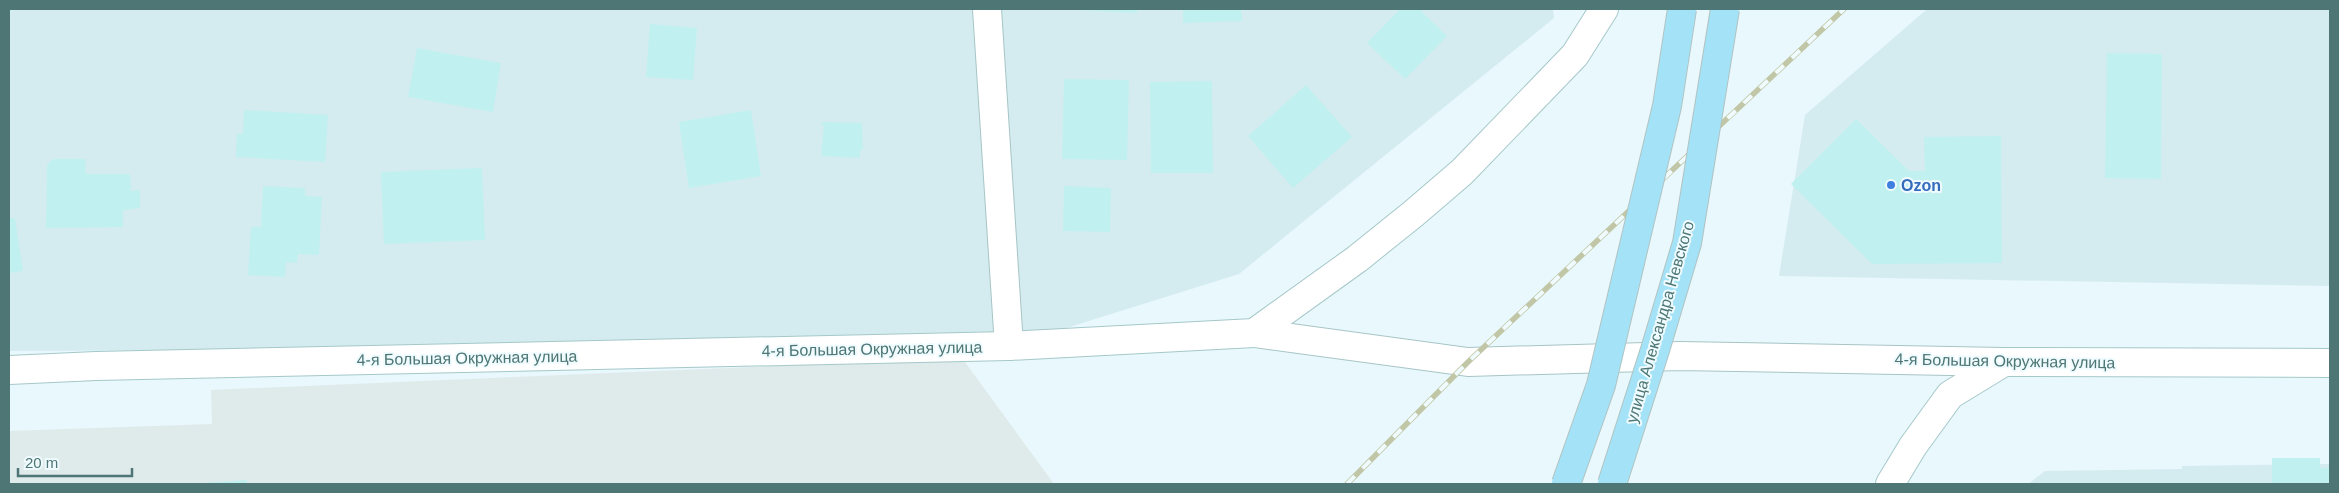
<svg xmlns="http://www.w3.org/2000/svg" width="2339" height="493" viewBox="0 0 2339 493" font-family="Arial,sans-serif">
  <rect width="100%" height="100%" fill="#e9f8fc"/>
  <!-- residential -->
  <path fill="#d4ecf0" d="M9 9H1553L1554 18 1239 274 1009 346 9 351Z
    M1927 9H2330V286L1779 276 1805 115Z
    M2330 464V484H2028L2045 471 2182 469V466Z"/>
  <!-- industrial -->
  <path fill="#dfeaeb" d="M962 358 1054 484H9V431L212 424 211 390Z"/>
  <!-- building -->
  <path fill="#c1f0f0" d="M1062 9H1137V13Z
    M1183 9H1241L1242 21 1183 23Z
    M1400 9H1419L1447 36 1405 79 1367 43Z
    M650 24 697 28 693 80 646 77Z
    M417 48 501 63 493 112 408 97Z
    M2107 53 2162 54 2161 179 2105 178Z
    M1064 79 1129 80 1127 160 1062 159Z
    M1212 81 1213 173H1151L1150 82Z
    M1306 85 1352 137 1293 188 1248 136Z
    M244 110 328 115 325 162 236 157 237 134H243Z
    M751 110 761 176 689 188 679 122Z
    M1856 119 1909 171H1925L1924 137 2001 136 2002 263 1872 264 1791 184Z
    M822 122 862 123 863 149 860 150V158L821 156 824 125H821Z
    M53 159H85L86 174H130L131 191 140 190V208L123 210V227L46 228 47 165Z
    M482 168 485 240 384 244 381 172Z
    M263 186 305 188V196L322 197 319 255 298 254 297 263 286 262 285 277 248 275 251 227H261Z
    M1064 186 1111 188 1110 232 1063 231Z
    M9 218H15L23 271 9 273Z
    M2272 458H2320V468H2330V484H2272Z
    M247 480V484H203V483Z"/>
  <g fill="none" stroke-linecap="round" stroke-linejoin="round">
    <!-- street casing -->
    <g stroke="#a7c5c6" stroke-width="30">
      <path id="street" d="M987 9 1009 346
        M1254 333 1468 362 1680 356 2004 362"/>
    </g>
    <!-- secondary casing -->
    <g stroke="#a5c8c9" stroke-width="30">
      <path id="secondary" d="M9 370 96 366 1009 346 1254 333 1357 259 1413 214 1462 172 1575 55 1604 9
        M1890 484 1913 446 1950 395 2004 362 2330 363"/>
    </g>
    <!-- street -->
    <use href="#street" stroke="#fff" stroke-width="28"/>
    <!-- secondary -->
    <use href="#secondary" stroke="#fff" stroke-width="28"/>
    <!-- rail casing -->
    <g stroke="#c1c6a6" stroke-width="5.5">
      <path id="rail" d="M1347 484 1468 362 1844 9"/>
    </g>
    <!-- rail -->
    <use href="#rail" stroke="#effbfe" stroke-width="4" stroke-dasharray="11" stroke-linecap="butt"/>
    <!-- primary-bridge casing -->
    <g stroke="#b1c3c2" stroke-width="30" stroke-linecap="butt">
      <path id="primary-bridge" d="M1566 484 1601 385 1667 106 1682 9
        M1612 484 1655 350 1687 243 1725 9"/>
    </g>
    <!-- primary-bridge -->
    <use href="#primary-bridge" stroke="#a4e3f7" stroke-width="28"/>
  </g>
  <!-- markers -->
  <circle fill="#3f7fe0" stroke="#effbfe" stroke-width="2" cx="1891" cy="185" r="5"/>
  <g text-anchor="middle" dominant-baseline="central" stroke-width="4" stroke-linejoin="round" paint-order="stroke">
    <!-- shop labels -->
    <g font-size="16" font-weight="bold" fill="#366cbe" stroke="#effbfe" text-anchor="start">
      <text x="1901" y="185">Ozon</text>
    </g>
    <!-- street labels -->
    <g font-size="16" fill="#4d7674" stroke="#effbfe">
      <text transform="translate(1660 322) rotate(-74)">улица Александра Невского</text>
      <text transform="translate(872 349) rotate(-1)">4-я Большая Окружная улица</text>
      <text transform="translate(467 358) rotate(-1)">4-я Большая Окружная улица</text>
      <text transform="translate(2005 361) rotate(1)">4-я Большая Окружная улица</text>
    </g>
  </g>
  <!-- border -->
  <rect width="2339" height="493" fill="none" stroke="#4d7674" stroke-width="20"/>
  <!-- scale -->
  <path d="M18 468v8h114v-8" fill="none" stroke="#4d7674" stroke-width="2.5"/>
  <text x="25" y="468" font-size="15" fill="#4d7674" stroke="#effbfe" stroke-width="4" paint-order="stroke">20 m</text>
</svg>
